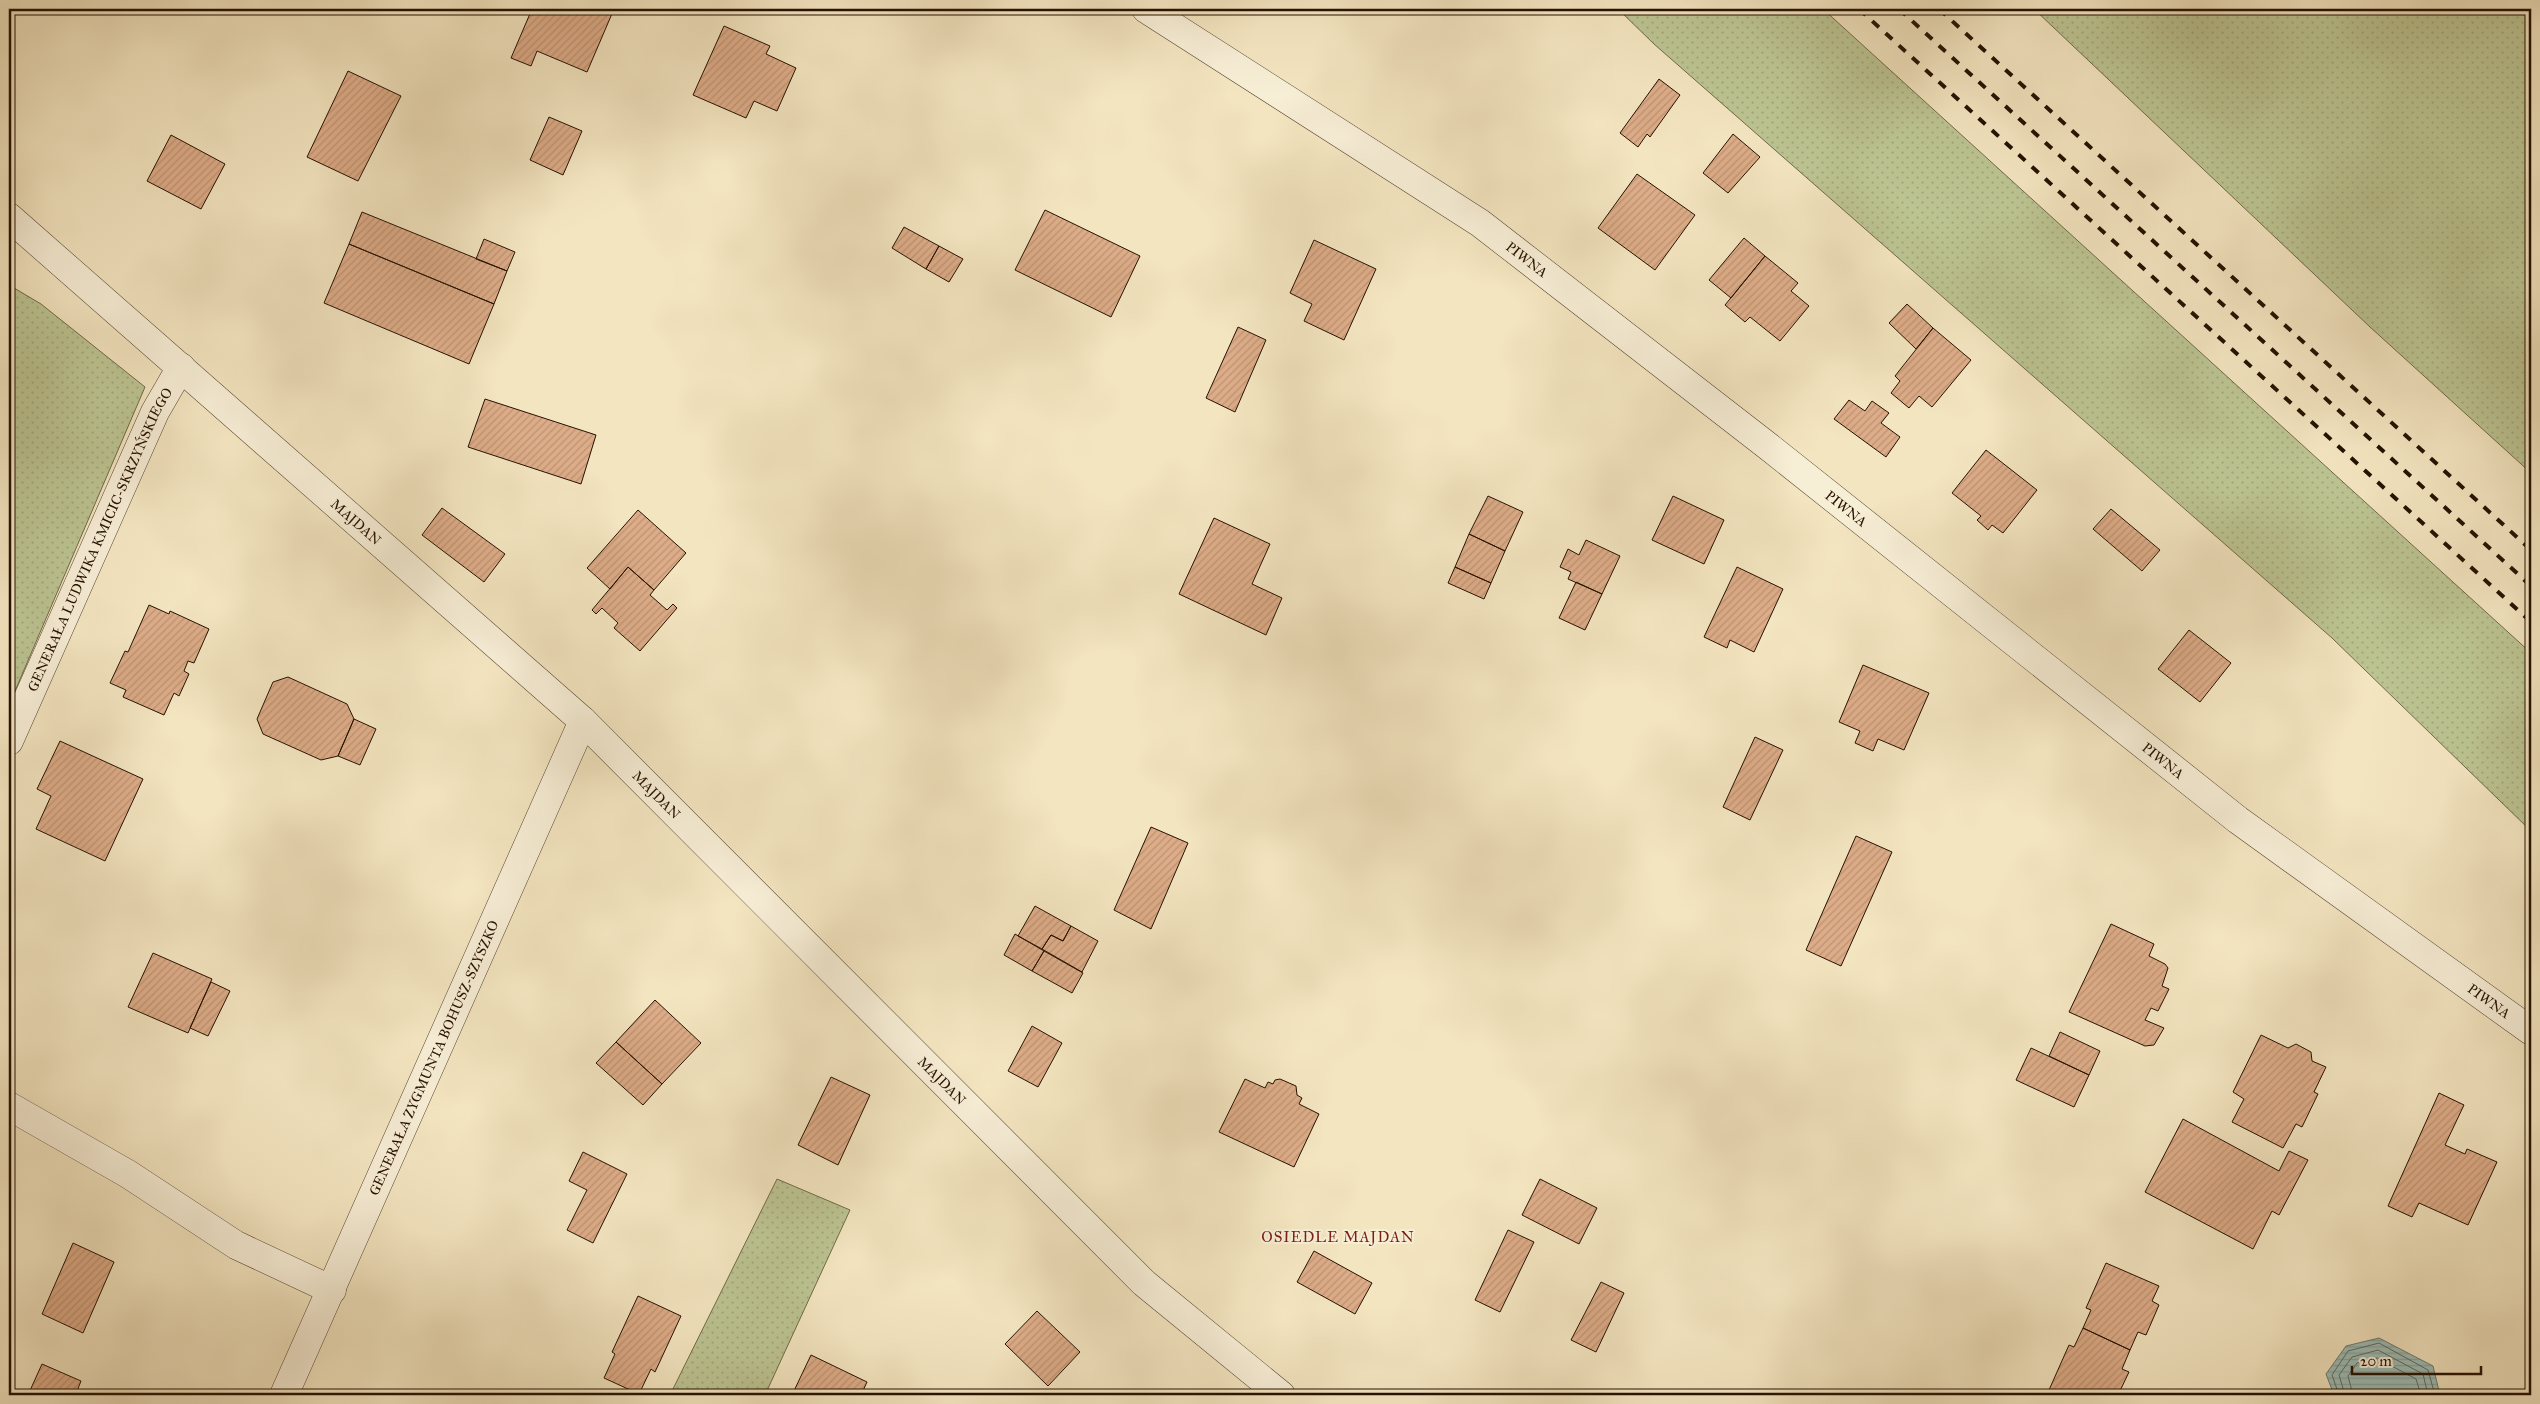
<svg xmlns="http://www.w3.org/2000/svg" width="2540" height="1404" viewBox="0 0 2540 1404" font-family="'IM FELL Great Primer',serif">
  <defs>
    <pattern id="grass-dots" width="8" height="8" patternUnits="userSpaceOnUse" patternTransform="scale(1.25)"><rect width="8" height="8" fill="#bcc492"/><path d="M2 2h.1M6 6h.1" fill="none" stroke="#a1a77c" stroke-width="1.8" stroke-linecap="round"/></pattern>
    <pattern id="water-rules" width="6" height="5" patternUnits="userSpaceOnUse" patternTransform="scale(1.25)"><rect width="6" height="5" fill="#9dbeb8"/><path d="M0 2.5h6" fill="none" stroke="#87a29c"/></pattern>
    <pattern id="building-hatch" width="6" height="6" patternUnits="userSpaceOnUse" patternTransform="scale(1.25)"><rect width="6" height="6" fill="#ddac88"/><path d="M-1 1l2-2M0 6l6-6M5 7l2-2" fill="none" stroke="#be9374"/></pattern>
  </defs>
  <rect width="100%" height="100%" fill="#f3e5c0"/>
  <filter id="stains"><feTurbulence type="fractalNoise" baseFrequency=".004" numOctaves="4"/><feColorMatrix values="0 0 0 0 .2 0 0 0 0 .09 0 0 0 0 .02 0 0 0 .5 -.17"/></filter>
  <radialGradient id="worn" r=".72"><stop offset=".6" stop-color="#630" stop-opacity="0"/><stop offset="1" stop-color="#630" stop-opacity=".3"/></radialGradient>
  <!-- grass -->
  <path fill="url(#grass-dots)" stroke="#706a49" d="M1618 9H1823L2531 653V831L2332 638 1654 44Z
    M2034 9H2531V473L2370 327Z
    M9 285 41 304 145 387 9 705Z
    M777 1179 850 1210 765 1395H670Z"/>
  <!-- water -->
  <path fill="url(#water-rules)" stroke="#6d796e" d="M2379 1338 2433 1366 2440 1395H2334L2326 1374 2346 1346Z"/>
  <g fill="none" stroke-linecap="round" stroke-linejoin="round">
    <!-- shore -->
    <path stroke="#61685c" stroke-width="1" d="M2339 1395 2332 1375 2348 1351 2379 1343 2428 1370 2435 1395
      M2345 1395 2339 1375 2352 1357 2378 1350 2423 1374 2428 1395
      M2353 1395 2348 1376 2357 1363 2377 1358 2416 1379 2421 1395"/>
  </g>
  <!-- building -->
  <path fill="url(#building-hatch)" stroke="#251100" d="M532 9H614L587 72 537 51 531 66 511 58Z
    M724 26 770 46 766 54 796 68 777 111 754 101 746 118 693 95Z
    M348 71 401 96 358 181 307 157Z
    M1659 79 1680 95 1650 137 1647 134 1638 147 1620 133Z
    M549 117 582 131 563 175 530 160Z
    M1733 134 1760 157 1728 193 1703 173Z
    M171 135 225 164 201 209 147 181Z
    M1637 174 1695 215 1655 270 1598 228Z
    M1045 210 1140 256 1111 317 1015 270Z
    M362 212 507 271 494 304 349 244Z
    M904 227 939 246 926 269 892 248Z
    M1744 238 1765 256 1731 298 1709 280Z
    M484 239 515 252 507 271 476 259Z
    M1314 240 1376 269 1344 340 1304 321 1312 304 1290 293Z
    M349 244 494 304 469 364 324 303Z
    M939 246 963 259 949 282 926 269Z
    M1765 256 1798 283 1791 291 1809 306 1780 341 1750 317 1745 322 1725 305Z
    M1907 304 1933 328 1916 349 1889 323Z
    M1238 327 1266 340 1235 412 1206 398Z
    M1933 328 1971 360 1932 407 1919 396 1909 408 1891 393 1900 381 1895 376Z
    M485 399 596 435 581 484 468 447Z
    M1849 400 1865 411 1872 401 1889 413 1881 423 1900 437 1886 457 1834 419Z
    M1986 450 2037 490 2003 533 1992 525 1988 530 1977 520 1981 516 1952 493Z
    M1488 496 1523 512 1505 551 1469 534Z
    M1673 496 1724 520 1704 564 1652 540Z
    M442 508 505 554 484 582 422 535Z
    M2111 509 2160 550 2142 571 2093 529Z
    M638 510 686 553 654 590 628 567 610 589 587 568Z
    M1214 518 1270 544 1252 584 1282 598 1266 635 1179 594Z
    M1469 534 1505 551 1491 583 1455 567Z
    M1586 540 1620 556 1602 594 1568 579 1571 572 1560 567 1568 549 1579 555Z
    M628 567 654 590 650 595 667 610 673 604 677 608 640 651 614 628 618 623 602 608 596 614 592 610Z
    M1455 567 1491 583 1484 599 1448 583Z
    M1737 567 1783 589 1754 652 1730 640 1727 648 1704 637Z
    M1576 582 1602 594 1585 630 1559 618Z
    M149 605 169 614 170 611 209 629 194 663 188 661 184 671 189 674 179 696 174 693 164 715 123 697 126 690 110 683 125 651 128 652Z
    M2189 630 2231 663 2200 702 2158 669Z
    M1863 665 1929 693 1904 750 1878 739 1873 751 1855 743 1860 731 1839 722Z
    M288 677 347 704 354 719 338 756 321 760 263 734 257 719 273 682Z
    M354 719 376 729 360 765 338 756Z
    M1755 737 1783 750 1750 820 1723 807Z
    M60 741 143 779 105 861 36 829 51 796 37 789Z
    M1151 827 1188 843 1151 929 1114 910Z
    M1856 836 1892 852 1841 966 1806 950Z
    M1035 906 1071 926 1063 941 1051 935 1042 949 1018 936Z
    M2111 924 2154 944 2149 956 2165 964 2168 968 2162 986 2169 989 2158 1011 2151 1008 2145 1020 2164 1028 2154 1045 2145 1046 2069 1012Z
    M1071 926 1098 941 1082 972 1042 949 1051 935 1063 941Z
    M1015 934 1044 951 1032 971 1004 955Z
    M1044 951 1083 973 1072 993 1032 971Z
    M153 953 212 979 188 1033 128 1007Z
    M211 982 230 991 208 1036 190 1028Z
    M655 1000 701 1043 662 1084 616 1042Z
    M1032 1026 1062 1043 1038 1087 1008 1071Z
    M2060 1032 2100 1051 2089 1075 2049 1056Z
    M2261 1035 2288 1048 2296 1044 2311 1052 2312 1061 2326 1067 2314 1092 2318 1094 2302 1127 2296 1124 2283 1148 2232 1122 2244 1099 2233 1092Z
    M616 1042 662 1084 643 1105 596 1063Z
    M2031 1048 2089 1075 2074 1107 2016 1080Z
    M831 1077 870 1095 838 1165 798 1145Z
    M1245 1079 1265 1088 1268 1082 1273 1084 1275 1080 1280 1079 1296 1086 1297 1095 1302 1098 1299 1104 1319 1114 1294 1167 1219 1132Z
    M2439 1093 2464 1105 2445 1145 2465 1154 2467 1149 2497 1162 2468 1225 2419 1203 2412 1217 2388 1206Z
    M2183 1119 2279 1171 2289 1151 2308 1160 2279 1215 2272 1211 2253 1249 2145 1192Z
    M583 1152 627 1174 593 1243 567 1230 587 1190 569 1181Z
    M1540 1179 1597 1208 1579 1244 1522 1215Z
    M1508 1230 1534 1242 1500 1312 1475 1300Z
    M73 1243 114 1262 83 1333 42 1314Z
    M1314 1251 1372 1283 1355 1314 1297 1282Z
    M2106 1263 2159 1286 2152 1301 2159 1305 2146 1335 2138 1332 2130 1350 2083 1328 2091 1310 2086 1308Z
    M1601 1282 1624 1293 1596 1352 1571 1340Z
    M638 1296 681 1316 655 1372 651 1369 639 1394 604 1378 615 1354 612 1352Z
    M1037 1311 1080 1352 1048 1386 1005 1344Z
    M2083 1328 2130 1350 2122 1369 2129 1372 2118 1395H2060L2049 1390 2069 1345 2074 1347Z
    M811 1355 867 1382 861 1395H792Z
    M42 1364 81 1381 77 1391 86 1395H28Z"/>
  <g fill="none" stroke-linecap="round" stroke-linejoin="round">
    <!-- minor casing -->
    <g stroke="#584630" stroke-width="29">
      <g id="minor">
        <path id="s1" d="M9 217 583 721 1144 1283 1281 1395"/>
        <path id="s2" d="M9 741 155 412 181 367"/>
        <path d="M9 1106 128 1174 236 1245 332 1290"/>
        <path id="s3" d="M284 1395 583 721"/>
      </g>
    </g>
    <!-- tertiary casing -->
    <g stroke="#584630" stroke-width="29">
      <g id="tertiary">
        <path id="s4" d="M1146 9 1480 223 1769 447 2238 820 2531 1031"/>
      </g>
    </g>
    <!-- minor -->
    <use href="#minor" stroke="#f7eed6" stroke-width="28"/>
    <!-- tertiary -->
    <use href="#tertiary" stroke="#f7eed6" stroke-width="28"/>
    <!-- rail -->
    <path stroke="#251100" stroke-width="4" stroke-dasharray="9 9" stroke-linecap="butt" d="M1859 9 2531 622
      M1899 9 2531 586
      M1939 9 2531 550"/>
  </g>
  <g text-anchor="middle" dominant-baseline="central" stroke-width="4" stroke-linejoin="round" paint-order="stroke">
    <!-- street labels -->
    <g font-size="14" fill="#251100" stroke="#f7eed6">
      <text stroke="none"><textPath href="#s4" startOffset="456">PIWNA</textPath></text>
      <text stroke="none"><textPath href="#s4" startOffset="861">PIWNA</textPath></text>
      <text stroke="none"><textPath href="#s1" startOffset="462">MAJDAN</textPath></text>
      <text stroke="none"><textPath href="#s2" startOffset="221">GENERAŁA LUDWIKA KMICIC-SKRZYŃSKIEGO</textPath></text>
      <text stroke="none"><textPath href="#s4" startOffset="1266">PIWNA</textPath></text>
      <text stroke="none"><textPath href="#s1" startOffset="868">MAJDAN</textPath></text>
      <text stroke="none"><textPath href="#s4" startOffset="1671">PIWNA</textPath></text>
      <text stroke="none"><textPath href="#s3" startOffset="369">GENERAŁA ZYGMUNTA BOHUSZ-SZYSZKO</textPath></text>
      <text stroke="none"><textPath href="#s1" startOffset="1272">MAJDAN</textPath></text>
    </g>
    <!-- neighbourhood labels -->
    <g font-size="15" letter-spacing="1" fill="#7a1f14" stroke="#f7eed6">
      <text x="1338" y="1237">OSIEDLE MAJDAN</text>
    </g>
  </g>
  <!-- margin -->
  <rect width="2540" height="1404" fill="none" stroke="#f3e5c0" stroke-width="30"/>
  <rect x="10" y="10" width="2520" height="1384" fill="none" stroke="#251100" stroke-width="2.5"/>
  <rect x="15" y="15" width="2510" height="1374" fill="none" stroke="#251100"/>
  <!-- scale -->
  <path d="M2352 1366v8h129v-8" fill="none" stroke="#251100" stroke-width="2.5"/>
  <text x="2360" y="1366" font-size="15" fill="#251100" stroke="#f7eed6" stroke-width="4" paint-order="stroke">20 m</text>
  <rect width="100%" height="100%" filter="url(#stains)"/>
  <rect width="100%" height="100%" fill="url(#worn)"/>
</svg>
